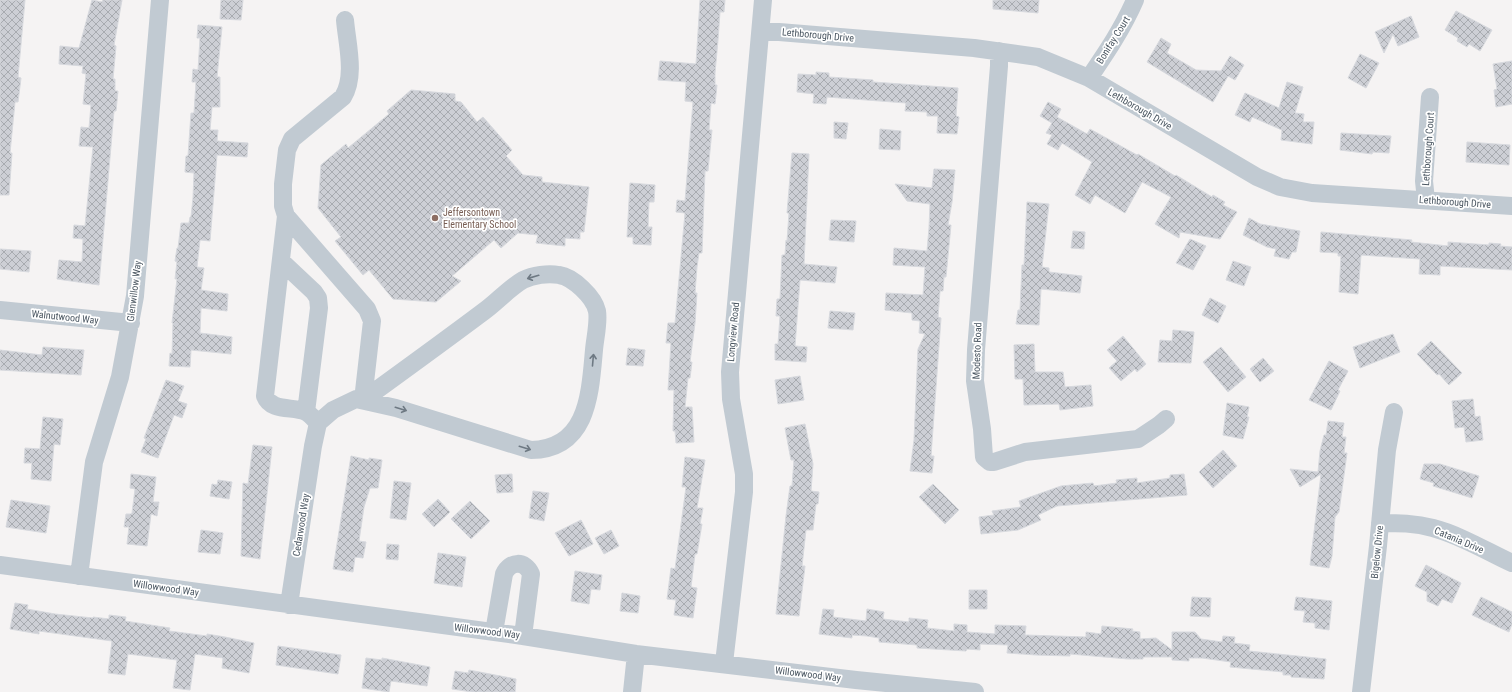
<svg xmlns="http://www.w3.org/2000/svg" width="1512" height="692" viewBox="0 0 1512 692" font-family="'Roboto Condensed',sans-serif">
  <defs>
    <pattern id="building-cross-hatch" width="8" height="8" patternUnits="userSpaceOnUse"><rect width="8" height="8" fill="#cdcfd5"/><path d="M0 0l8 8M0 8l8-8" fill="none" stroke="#a8abb0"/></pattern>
  </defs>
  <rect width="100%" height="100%" fill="#f5f3f3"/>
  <!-- building -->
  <path fill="url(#building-cross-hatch)" stroke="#d7d9de" d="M0 0H25L18 77 21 78 18 102H15L10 153H12L9 195H0Z
    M92 0 102 2 103 0H122L114 45 116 46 113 79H115V91H118L116 111H114L99 285 57 279 59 260 82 262 83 239 73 238 74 225 85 226 93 147 79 146 81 127 89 128 91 105 83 104 86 74 82 73 83 66 59 64 60 46 79 48Z
    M221 0H243L241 20 220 19Z
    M700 0H725L724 12H720L718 40 715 73V85H717L715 104 711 103 709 130H712L708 171H705L702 253H699L697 267 695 293H697L695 323 690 362H692L690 378H688L685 407H692L694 442 676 443 675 431H673L674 390H668L671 343H666L668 323H675L685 213 676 212 677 200 685 201 693 102 685 101 686 82 658 80 660 61 696 64Z
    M993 0H1039L1038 13 993 9Z
    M1456 11 1492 30 1480 51 1469 44 1467 47 1457 41 1458 38 1445 30Z
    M1411 16 1419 37 1398 46 1393 34 1384 53 1375 32Z
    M198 25 222 27 217 77H220V107H212L210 130H218L217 141 248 143 247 157 217 155 210 241 200 240 197 267 204 268 201 290 228 294 227 311 201 308 200 333 232 337 231 354 191 350 190 367 169 366 170 353 172 354 173 323H172L177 279H175L177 262 175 261 177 248H178L181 223H189L190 217H191L193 198 194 173 185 172 186 156H188L191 113H194L196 82H192L193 69 198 70 200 38H197Z
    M1161 38 1171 44 1167 53 1196 70 1221 71 1230 56 1244 65 1235 80 1228 76 1213 102 1147 62Z
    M1360 54 1379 63 1366 88 1348 78Z
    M1512 61V104L1496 107 1494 90 1497 89 1493 64Z
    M816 72 829 73V77L873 80V82L958 88 956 116 959 117 957 134 937 133 938 116H927V112L905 111 906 103 827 97 826 104 813 103 814 94 797 92 798 74 816 75Z
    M1287 82 1303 87 1295 113 1304 114 1303 122H1314L1312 144 1281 140 1282 130 1252 117 1250 122 1235 115 1245 93 1279 108Z
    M411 90 455 94V101L461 102 477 122 483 117 512 150 506 156 523 175 542 177V182L589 187 584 232H580V239L565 238V246L536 243 538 235 518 233 501 248 494 240 452 276 461 281 436 302 393 299 369 270 363 275 335 241 341 237 318 208 321 165 346 144 348 148 389 114 387 111Z
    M1048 102 1061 109 1057 117 1087 134 1090 129 1137 155 1138 154 1175 176 1176 175 1212 197 1213 195 1225 202 1223 205 1237 212 1220 239 1180 232 1179 238 1155 224 1171 197 1142 182 1125 213 1095 195 1090 204 1075 195 1092 162 1062 143 1058 150 1047 144 1052 135 1046 133 1052 123 1040 116Z
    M834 122 848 123 846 139 834 138Z
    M880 129 901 131 900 150 879 149Z
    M1341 133 1391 136 1389 153 1373 152 1372 154 1340 150Z
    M1467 142 1510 145 1509 165 1466 162Z
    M792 153 809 154 804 264 837 267 835 283 800 280 795 346 807 347 806 362 775 360V344H778L780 316H776L777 299H780L782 255H785L786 240 787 241 789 213H787Z
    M934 169 955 170 952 202 948 225H951L946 277H944L943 291H940L938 317 941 318 931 456H934L932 473 910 471 914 440 918 349 925 334 919 333 920 321 912 320V313L885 310 886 293 923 295 925 267 893 265 894 248 927 251 929 228 930 204 907 201 895 184 932 188Z
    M630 183 655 185 654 202H649L648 227H652L651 245 633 244V237H627Z
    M1027 202 1049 204 1042 267 1049 268V272L1082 276 1080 293 1041 289 1039 325 1016 324 1018 310H1020L1022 265H1024Z
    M1249 218 1260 224 1300 231 1296 252H1292L1289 259 1274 256 1276 249 1267 247 1243 235Z
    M831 220 856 221 854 242 829 240Z
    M1073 231 1085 232 1084 249 1071 248Z
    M1321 232 1412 240 1411 242 1448 246V242L1489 245V243L1501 244 1500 246 1512 247V270L1440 266V275L1419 274 1420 259 1361 255 1358 294 1339 292 1341 256H1338V253L1320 252Z
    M1190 239 1206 246 1193 270 1176 263Z
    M0 249 31 251 29 272 0 269Z
    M1233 261 1251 267 1244 286 1226 280Z
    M1210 298 1226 306 1218 323 1202 315Z
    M830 311 855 313 853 330 828 328Z
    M1173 330 1194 332 1191 363 1158 362 1160 340 1172 341Z
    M1393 334 1400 352 1360 368 1353 347Z
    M1123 336 1146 364 1137 372 1135 369 1121 381 1109 368 1117 361 1107 350Z
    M1431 341 1462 373 1449 385 1439 374 1437 375 1417 354Z
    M1034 344 1035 372H1063L1065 387 1091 385 1093 406 1060 410 1059 404 1024 405 1023 379H1015L1014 345Z
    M43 347 84 350 81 375 0 370V350L42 355Z
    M1221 347 1246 377 1228 392 1203 362Z
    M628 348 645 350 643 366 626 365Z
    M1263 358 1274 371 1260 382 1250 369Z
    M1329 361 1348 371 1338 390 1340 391 1331 410 1309 400Z
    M800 376 804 400 778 404 775 380Z
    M166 380 184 386 178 401 187 404 182 418 174 415 158 458 141 452 146 439 144 438Z
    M1473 399 1475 417 1480 416 1483 440 1466 442 1464 427 1455 428 1452 401Z
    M1227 403 1249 407 1247 417H1249L1243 439 1223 435Z
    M43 417 63 419 60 445 54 444 51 481 31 479 32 463H24L25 448 40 449Z
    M1328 421 1344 423 1342 437H1346L1344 453H1347L1339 512 1335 517 1332 556 1329 568 1310 565 1321 474 1300 487 1290 469 1318 472 1320 451 1324 435H1326Z
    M805 424 813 464 811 491 819 492 818 504H816L813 530H806L802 566H805L799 616 776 614 786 516 790 486H792L794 460H791L785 428Z
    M253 445 272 447 260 559 241 556 243 483 248 484Z
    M1223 450 1237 466 1213 488 1199 472Z
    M351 456 369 460V458L382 460 378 488H370L364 507 359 541 366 542 363 558 355 557 353 572 333 569Z
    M685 457 705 460 697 508H703L700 524H702L697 554H695L691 587 697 588 693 618 674 615 676 600 667 599 671 568 675 569 686 487H682Z
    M1424 464H1440L1479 476 1472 498 1433 486 1434 483 1420 479Z
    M131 474 156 477 153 502H159L157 516 151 514 147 546 127 544 129 527H124L126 514H131L132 513 135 489 130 488Z
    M512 474 513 492 497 493 495 475Z
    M1184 474 1187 495 1057 506 1038 515 1041 520 1018 530 981 534 979 517 994 515 992 511 1021 507 1019 501 1061 486 1093 483 1094 486 1117 483 1116 480 1137 478V483L1170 478V475Z
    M218 480 232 482 229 499 210 496 212 484 217 485Z
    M394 481 411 483 406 520 390 518Z
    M933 484 959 510 945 524 919 497Z
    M533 491 549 493 544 521 529 518Z
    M438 499 450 512 434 527 422 514Z
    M11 500 50 506 46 533 6 527Z
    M470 501 490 521 471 539 451 519Z
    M581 520 593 544 569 556 555 533Z
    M201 530 223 533 220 554 198 552Z
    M611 530 619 546 604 554 595 538Z
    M387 544 399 545 398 560 386 559Z
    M438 553 466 557 462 587 434 583Z
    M1426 565 1461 583 1452 603 1442 599 1438 606 1427 601V592L1415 586Z
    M575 571 602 575 600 590 591 589 589 604 571 601Z
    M969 590H987V609H969Z
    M622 593 640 596 638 613 620 611Z
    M1192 597 1211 598 1210 617 1190 616Z
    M1296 597 1332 601 1329 630 1315 628V623L1303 622 1305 611 1294 610Z
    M1481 597 1512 612V624L1509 632 1472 615Z
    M15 603 28 605 27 609 55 614 93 618V617L109 619V615L126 617 125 621 170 628 169 631 207 636V634L225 637 254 643 249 673 222 668 223 658 195 654 190 690 173 688 177 660 128 654 125 675 108 673 112 641 39 631V634L10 629Z
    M823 609 834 610 833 617 866 621 867 609 884 612 883 619 909 622V618L928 620 927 628 954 631V624L967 625V632L995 634V625L1026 626 1025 635 1086 637V632L1101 634 1102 626 1133 629 1132 631 1140 632V639L1156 638 1172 650V632H1195L1201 639 1222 642 1223 636 1235 637 1234 643 1250 645 1249 651 1326 659 1324 679 1291 677V675H1283V672L1230 667 1231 662 1202 658H1189V661L1172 660V657H1143V659H1128L1070 654V656L1036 655 1007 653 1008 645 980 644V650L967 649 966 651 917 648V645L879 642V638L867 636 852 635V638L819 634Z
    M278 646 341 655 338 674 276 665Z
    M366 658 382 660V658L430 667 427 686 391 681 389 692 362 688Z
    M469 670 516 679 515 692H472L452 689 455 671 468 673Z"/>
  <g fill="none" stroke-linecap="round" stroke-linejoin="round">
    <!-- minor -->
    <path stroke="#c1cad2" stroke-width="18" d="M345 20C347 44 356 76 343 97L292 139 287 150 283 184V206L286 216 367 309 372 321 363 400
      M761 32H779L974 48 1038 57 1089 78 1257 177 1280 187 1312 193 1512 206
      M999 51V66L976 350 975 381 982 429 984 457 990 462H994L1025 452 1138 439 1159 425 1166 419
      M1089 78C1106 53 1123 28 1135 0
      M1426 200 1424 181 1430 97
      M286 216 265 396C271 412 294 406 306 412 310 414 315 420 318 423
      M281 261 314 292 318 298 319 308 306 412
      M0 310 131 323
      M1380 523C1398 523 1415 523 1433 528 1460 535 1486 551 1512 563
      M0 565 523 636 636 654 856 680 975 692
      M79 576 94 462 120 377 135 296 160 0
      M289 605 313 446 318 423 333 410 356 399 396 408 531 450C588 449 590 394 594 350 595 338 599 322 597 311 594 297 573 277 559 275 548 273 533 275 523 280 509 288 496 303 483 312 443 342 403 371 363 400
      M494 632 504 574C510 561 525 560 531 574L523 636
      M724 663 744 492V474L731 399 730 372 763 0
      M632 692 636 654
      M1361 692 1378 546 1387 450 1394 412"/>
  </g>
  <!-- one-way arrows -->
  <defs><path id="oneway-shaft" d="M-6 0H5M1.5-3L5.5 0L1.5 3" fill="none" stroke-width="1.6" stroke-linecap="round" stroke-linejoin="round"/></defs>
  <g stroke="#6e7983">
    <use href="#oneway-shaft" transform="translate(533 277) rotate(164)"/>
    <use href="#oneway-shaft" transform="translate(593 360) rotate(-85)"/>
    <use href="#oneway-shaft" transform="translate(401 409) rotate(17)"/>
    <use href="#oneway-shaft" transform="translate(525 448) rotate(17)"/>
  </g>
  <!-- markers -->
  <circle fill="#8d6e63" stroke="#fff" stroke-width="1.5" cx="435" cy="218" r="4"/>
  <g text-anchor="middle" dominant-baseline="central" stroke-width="3.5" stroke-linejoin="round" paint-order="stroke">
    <!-- street labels -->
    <g font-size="10" fill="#4a5661" stroke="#fff">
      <text transform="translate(818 35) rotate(5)">Lethborough Drive</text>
      <text transform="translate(1113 40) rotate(-58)">Bonifay Court</text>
      <text transform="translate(1140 109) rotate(30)">Lethborough Drive</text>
      <text transform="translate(1428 149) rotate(-86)">Lethborough Court</text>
      <text transform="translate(1455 202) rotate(4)">Lethborough Drive</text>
      <text transform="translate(134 291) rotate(-83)">Glenwillow Way</text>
      <text transform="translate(65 317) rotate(6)">Walnutwood Way</text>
      <text transform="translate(733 332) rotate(-85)">Longview Road</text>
      <text transform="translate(977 351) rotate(-88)">Modesto Road</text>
      <text transform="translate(301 525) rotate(-81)">Cedarwood Way</text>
      <text transform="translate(1459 540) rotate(23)">Catania Drive</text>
      <text transform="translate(1377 552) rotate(-84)">Bigelow Drive</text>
      <text transform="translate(166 588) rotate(8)">Willowwood Way</text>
      <text transform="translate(487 631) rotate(7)">Willowwood Way</text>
      <text transform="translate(808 674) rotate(7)">Willowwood Way</text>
    </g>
    <!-- education labels -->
    <g font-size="10" fill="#785e54" stroke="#fff" text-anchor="start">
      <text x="443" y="212">Jeffersontown<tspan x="443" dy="12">Elementary School</tspan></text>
    </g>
  </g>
</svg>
